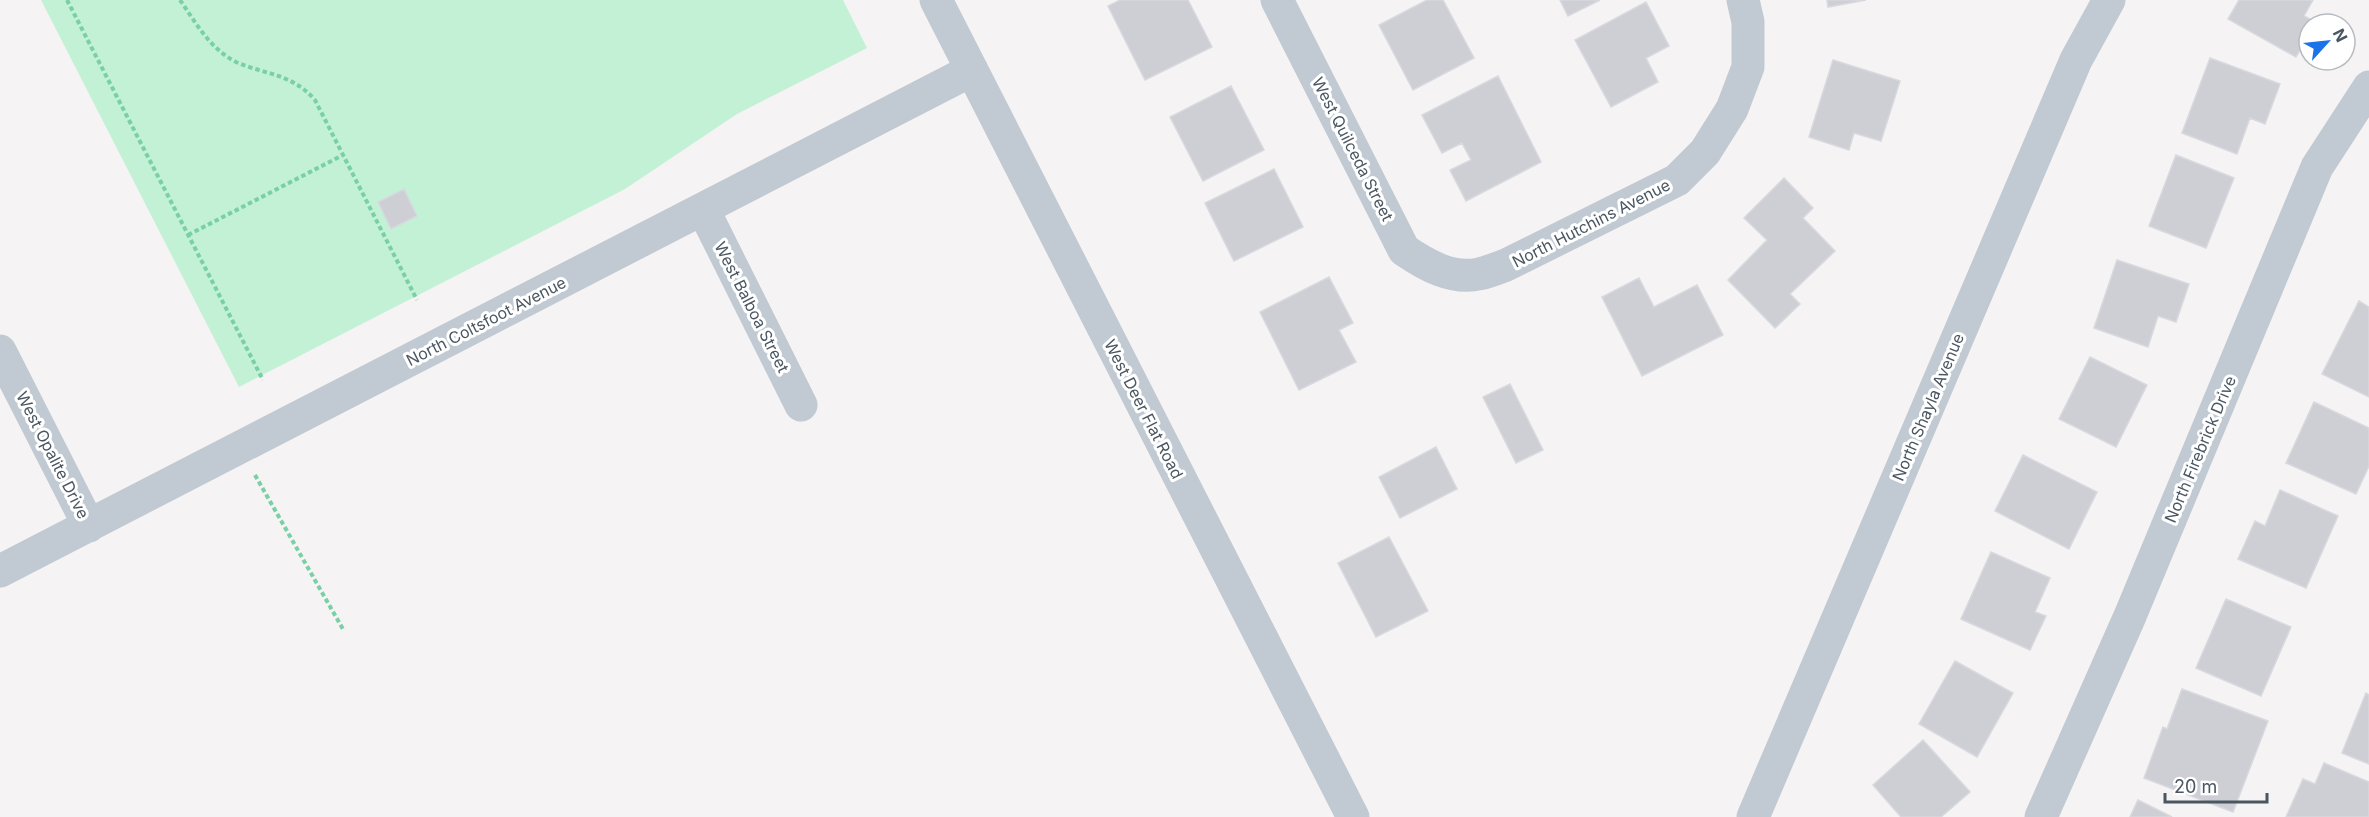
<svg xmlns="http://www.w3.org/2000/svg" width="2369" height="817" viewBox="0 0 2369 817" font-family="Inter,sans-serif">
  <rect width="100%" height="100%" fill="#f5f3f3"/>
  <!-- green -->
  <path fill="#c3f1d5" d="M41 0H843L867 48 737 114 625 189 239 387Z"/>
  <!-- building -->
  <path fill="#cdcfd5" stroke="#d7d9de" stroke-width="1.5" d="M1120 0H1188L1212 47 1145 80 1108 6Z
    M1427 0H1443L1474 58 1413 90 1379 25Z
    M1560 0H1600L1568 16Z
    M1827 0H1866L1828 7Z
    M2239 0H2313L2304 16 2316 22 2309 24V35L2296 57 2228 19Z
    M1646 2 1669 46 1646 58 1658 82 1611 107 1575 40Z
    M2210 58 2280 84 2265 124 2250 118 2237 154 2182 133Z
    M1833 60 1900 81 1881 141 1854 133 1849 150 1809 137Z
    M1498 76 1541 162 1466 201 1450 170 1471 160 1462 143 1442 153 1422 115Z
    M1231 86 1264 150 1203 181 1170 117Z
    M2176 155 2234 178 2206 248 2149 226Z
    M1274 169 1303 227 1234 261 1205 203Z
    M1784 178 1813 208 1803 218 1835 251 1790 294 1800 304 1775 328 1728 280 1767 240 1744 218Z
    M404 189 417 216 391 229 378 202Z
    M2117 260 2189 284 2176 322 2158 316 2148 347 2094 328Z
    M1329 277 1353 323 1339 330 1356 362 1299 390 1260 312Z
    M1639 278 1654 307 1697 285 1723 335 1642 376 1602 297Z
    M2359 301 2369 307V397L2322 374Z
    M2090 357 2147 385 2116 447 2059 419Z
    M1510 384 1543 450 1516 463 1483 397Z
    M2314 402 2369 428V466L2356 494 2286 463Z
    M1436 447 1457 489 1400 518 1379 477Z
    M2023 455 2097 492 2069 549 1995 511Z
    M2280 490 2338 516 2306 588 2238 559 2255 521 2265 526Z
    M1389 537 1428 611 1376 637 1338 563Z
    M1991 552 2050 578 2035 612 2046 616 2030 650 1961 619Z
    M2226 599 2291 627 2261 696 2196 668Z
    M1955 661 2013 693 1977 757 1919 724Z
    M2182 689 2268 721 2233 812 2144 778 2163 727 2167 729Z
    M2366 693 2369 695V764L2342 753Z
    M1923 740 1970 792 1941 817H1901L1873 785Z
    M2324 763 2369 782V817H2286L2303 779 2315 784Z
    M2138 800 2172 817H2130Z"/>
  <g fill="none" stroke-linecap="round" stroke-linejoin="round">
    <!-- path -->
    <path stroke="#7ad0a6" stroke-width="4" stroke-dasharray="4.5 3" stroke-linecap="butt" d="M67 0 263 380
      M180 0C196 23 210 49 236 62 266 75 291 73 315 100L417 300
      M188 235 343 155
      M255 475 344 631"/>
    <!-- minor -->
    <path stroke="#c1cad2" stroke-width="33" d="M936 0 1353 817
      M1277 0 1404 250C1426 265 1452 280 1479 274 1488 272 1498 268 1506 265L1677 180 1705 152 1732 109 1748 67V22L1743 0
      M703 209 801 405
      M0 351 89 526
      M0 571 972 70
      M1753 817 2076 60 2109 0
      M2041 817 2130 616 2317 167 2369 87"/>
  </g>
  <g text-anchor="middle" dominant-baseline="central" stroke-width="6" stroke-linejoin="round" paint-order="stroke">
    <!-- street labels -->
    <g font-size="16" fill="#4a5661" stroke="#fff">
      <text transform="translate(1353 149) rotate(63)">West Quilceda Street</text>
      <text transform="translate(1591 223) rotate(-27)">North Hutchins Avenue</text>
      <text transform="translate(752 307) rotate(63)">West Balboa Street</text>
      <text transform="translate(486 321) rotate(-27)">North Coltsfoot Avenue</text>
      <text transform="translate(1928 407) rotate(-67)">North Shayla Avenue</text>
      <text transform="translate(1144 409) rotate(63)">West Deer Flat Road</text>
      <text transform="translate(2200 449) rotate(-67)">North Firebrick Drive</text>
      <text transform="translate(53 455) rotate(63)">West Opalite Drive</text>
    </g>
  </g>
  <!-- north arrow -->
  <g transform="translate(2327 42) rotate(63)"><circle r="28" fill="#ffffff" stroke="#b7bbc0" stroke-width="1.5"/>
  <path d="M0-4.5L10 22L0 15L-10 22Z" fill="#1a73e8"/>
  <text y="-9" font-size="16" font-weight="bold" text-anchor="middle" fill="#4a5661">N</text>
  </g>
  <!-- scale -->
  <path d="M2165 793v9h102v-9" fill="none" stroke="#4a5661" stroke-width="3"/>
  <text x="2174" y="793" font-size="18" fill="#4a5661" stroke="#ffffff" stroke-width="4.5" paint-order="stroke">20 m</text>
</svg>
